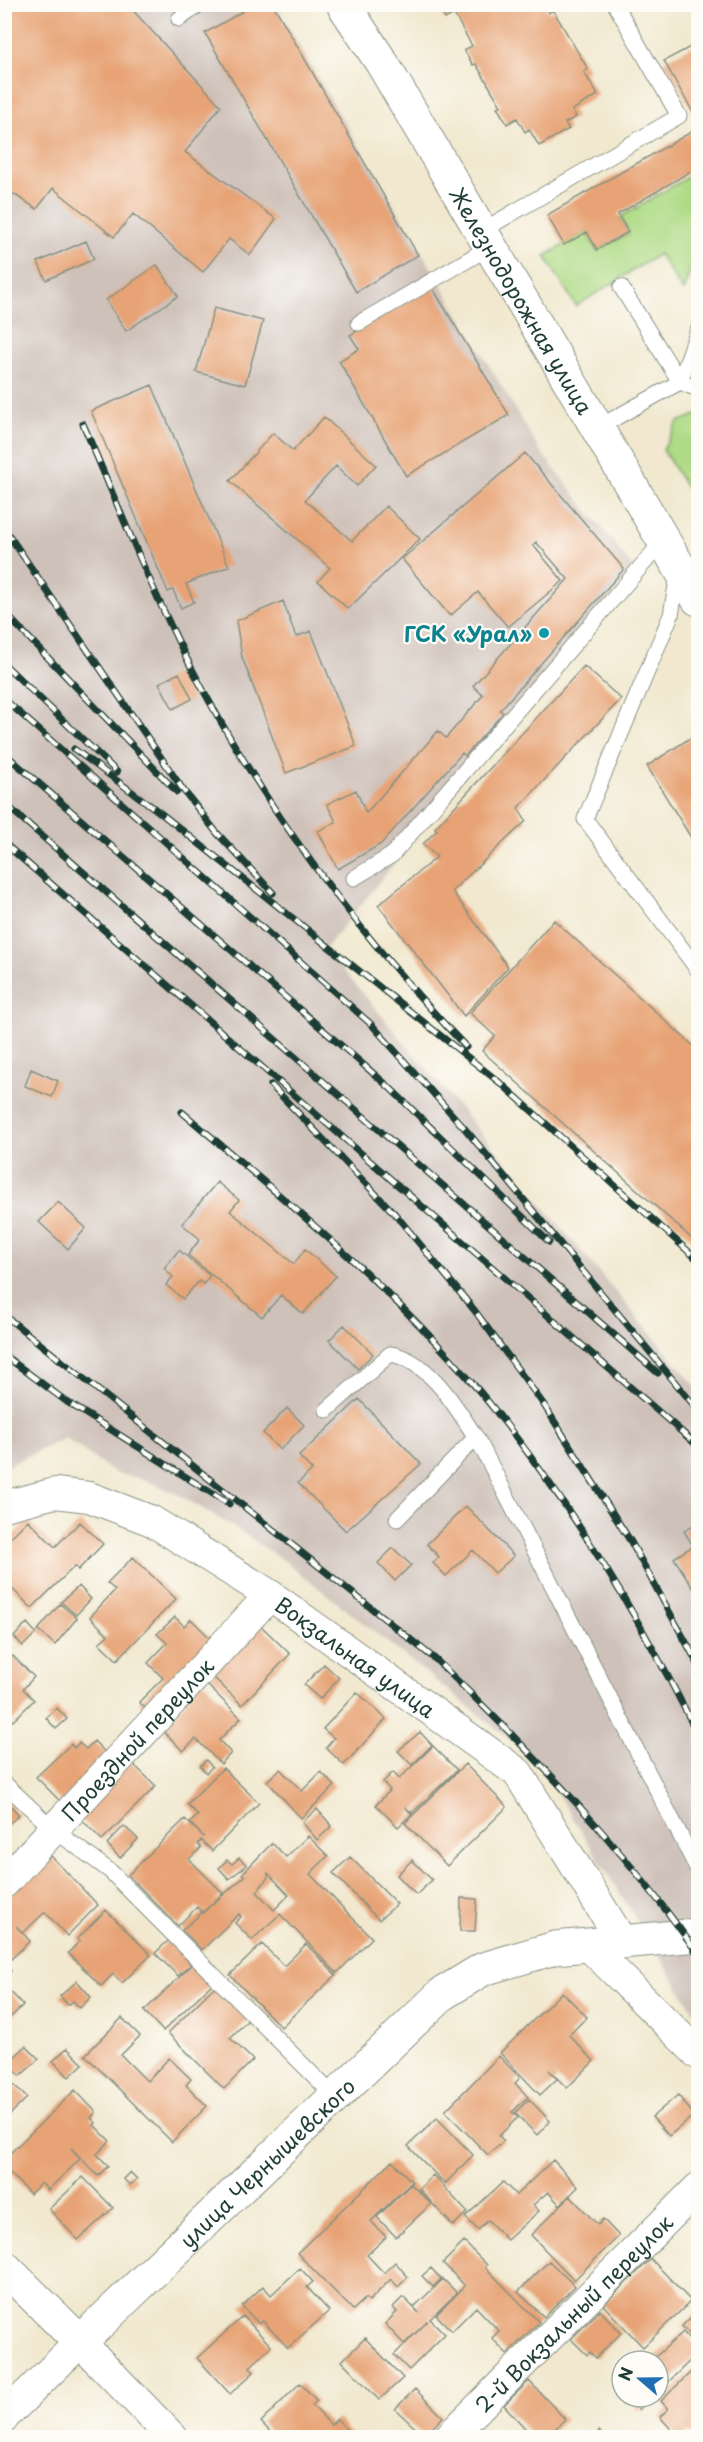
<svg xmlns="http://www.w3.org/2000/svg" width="703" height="2442" viewBox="0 0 703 2442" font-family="'Playpen Sans',sans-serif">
  <rect width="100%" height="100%" fill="#fdfcf7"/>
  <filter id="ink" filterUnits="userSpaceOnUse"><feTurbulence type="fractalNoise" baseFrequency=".0167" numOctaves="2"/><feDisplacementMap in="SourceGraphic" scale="12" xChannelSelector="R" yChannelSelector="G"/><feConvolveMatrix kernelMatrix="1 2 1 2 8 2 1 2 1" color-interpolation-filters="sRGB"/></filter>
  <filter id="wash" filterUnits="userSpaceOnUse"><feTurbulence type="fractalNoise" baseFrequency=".008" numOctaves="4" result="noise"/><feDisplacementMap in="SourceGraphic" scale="24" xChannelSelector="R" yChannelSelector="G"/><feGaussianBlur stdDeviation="1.35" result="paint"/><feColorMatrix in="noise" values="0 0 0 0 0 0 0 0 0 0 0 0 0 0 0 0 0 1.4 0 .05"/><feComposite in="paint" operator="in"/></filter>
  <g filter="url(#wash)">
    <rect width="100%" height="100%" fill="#f1e8cf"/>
    <!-- industrial -->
    <path fill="#cec1b9" d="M5 5H275L540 451 634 568 325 949 698 1389V2018L537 1761 286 1562 235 1528 181 1496 141 1478 116 1474 65 1438 5 1467Z"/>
    <!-- green -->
    <path fill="#afdb86" stroke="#678c5d" stroke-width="1.5" d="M698 171V248L683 291 659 254 576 306 545 256 586 232 597 251 629 233 620 217Z
      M698 414V507L663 450 678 422Z"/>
    <g id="blocks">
      <!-- building -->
      <path fill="#e7a374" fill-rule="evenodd" d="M4 4H127L221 106 185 152 276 219 250 255 229 239 203 272 133 214 114 237 53 188 37 209 4 188Z
        M255 4H273L418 255 356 292 205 33Z
        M437 4H544L549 13 553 10 588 69 584 72 598 95 572 110 576 117 565 123 569 129 539 146 529 129 525 132 517 118 507 124 497 107 501 106 476 64 473 65 464 50 472 46 454 14 445 19Z
        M692 46 698 57V121L664 61Z
        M698 128V167L618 214 628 232 597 250 587 232 564 245 547 215Z
        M86 241 94 259 46 280 38 262Z
        M157 265 178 296 126 331 106 300Z
        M432 287 509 415 406 476 339 361 359 349 350 335Z
        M214 308 263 321 245 385 196 372Z
        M152 385 229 566 186 584 194 602 181 608 173 590 168 592 91 411Z
        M324 417 376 465 357 486 336 466 305 500 352 541 386 506 420 539 348 609 318 581 330 568 230 481 273 433 293 451Z
        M525 453 624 569 500 710 503 713 465 756 462 753 381 844 338 869 318 831 336 822 327 804 356 790 366 813 438 731 446 738 483 695 473 686 568 579 536 542 533 545 563 581 508 627 478 592 450 616 402 559Z
        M283 601 296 637 311 631 356 746 286 773 242 657 236 621Z
        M584 666 621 699 518 808 526 821 452 891 508 967 464 1016 378 905 437 857 423 844 437 830 435 828Z
        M179 673 192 699 173 709 159 683Z
        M698 733V849L647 766Z
        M554 920 698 1050V1244L482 1051 495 1036 470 1013Z
        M31 1069 58 1081 52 1097 25 1086Z
        M217 1182 239 1200 230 1211 294 1264 305 1249 336 1276 303 1314 281 1295 262 1317 188 1255 200 1239 182 1224Z
        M58 1202 86 1228 68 1249 39 1222Z
        M179 1250 210 1276 203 1284 199 1281 183 1299 166 1285 173 1277 164 1268Z
        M344 1325 373 1354 358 1369 329 1340Z
        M359 1399 421 1464 346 1531 298 1483 312 1470 299 1456Z
        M287 1408 304 1425 280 1450 263 1433Z
        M466 1506 514 1556 495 1573 473 1550 446 1576 433 1563 439 1557 427 1544Z
        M28 1520 55 1547 80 1522 103 1544 78 1570 75 1566 32 1608 4 1581V1544Z
        M698 1522V1584L693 1588 674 1558 693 1546 684 1531Z
        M393 1548 411 1565 395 1581 378 1563Z
        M133 1557 176 1599 117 1660 99 1643 108 1635 90 1617 115 1590 107 1583Z
        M79 1586 91 1599 76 1615 61 1602Z
        M60 1604 77 1618 55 1645 38 1630Z
        M175 1617 184 1626 191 1619 219 1647 152 1715 139 1702 163 1678 148 1663 167 1643 157 1634Z
        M27 1623 36 1633 23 1646 14 1637Z
        M258 1623 290 1654 242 1705 210 1674Z
        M13 1656 34 1677 23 1689 34 1700 13 1721 4 1713V1664Z
        M324 1664 339 1678 320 1699 304 1685Z
        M202 1680 241 1718 219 1740 231 1753 221 1764 196 1739 183 1751 163 1731Z
        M357 1692 386 1719 344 1765 326 1748 334 1738 323 1729Z
        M57 1708 67 1719 56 1729 46 1718Z
        M420 1732 432 1745 412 1765 398 1751Z
        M94 1741 109 1756 62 1803 36 1777 71 1744 74 1748 79 1743 86 1749Z
        M433 1746 457 1770 412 1813 405 1807 412 1814 398 1827 376 1805 390 1790 383 1782 393 1772 399 1779Z
        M206 1760 212 1767 206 1773 200 1766Z
        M131 1762 156 1786 102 1840 78 1816Z
        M465 1764 507 1807 447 1866 405 1823Z
        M223 1768 259 1803 212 1851 201 1840 198 1844 201 1848 189 1859 223 1893 203 1913 197 1907 178 1926 128 1875 185 1819 204 1837 190 1823 198 1815 187 1804Z
        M280 1769 302 1791 321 1772 335 1786 301 1818 267 1781Z
        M4 1798 19 1815 4 1828Z
        M317 1809 332 1826 317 1840 302 1822Z
        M124 1826 138 1839 120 1858 107 1844Z
        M308 1836 328 1856 310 1874 372 1938 337 1973 280 1914 252 1940 235 1923 241 1917 239 1914 202 1950 182 1930 245 1876 242 1874 272 1843 286 1857ZM268 1873 289 1895 274 1910 257 1892 268 1877Z
        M51 1856 98 1905 67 1936 45 1912 23 1933 16 1926 30 1941 5 1965 11 1971 4 1978V1935H7L4 1932V1893Z
        M350 1857 397 1904 379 1920 333 1873Z
        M239 1858 247 1865 229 1879 219 1868 227 1860 232 1864Z
        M412 1860 432 1880 416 1895 397 1875Z
        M461 1898 477 1899 475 1931H460Z
        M106 1910 151 1955 122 1983 113 1974 101 1986 68 1953 80 1941 77 1939Z
        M169 1940 191 1964 178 1976 155 1953Z
        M262 1944 284 1966 306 1944 336 1975 281 2027 230 1975Z
        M195 1962 214 1982 163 2031 144 2011Z
        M77 1981 91 1997 80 2008 73 2001 68 2005 60 1996Z
        M4 1985 23 2005 11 2017 4 2011Z
        M215 1986 248 2020 230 2038 253 2060 224 2089 168 2033Z
        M562 1992 587 2017 569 2035 594 2061 567 2088 549 2070 557 2079 540 2095 500 2053Z
        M122 2018 140 2036 121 2055 147 2081 169 2058 191 2079 186 2085 207 2106 172 2142 85 2055Z
        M26 2046 39 2059 20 2076 8 2063Z
        M67 2048 83 2064 69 2077 53 2061Z
        M499 2056 520 2078 515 2083 528 2097 512 2112 518 2117 499 2136 504 2141 488 2155 445 2111Z
        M4 2075 27 2098 4 2120Z
        M75 2090 96 2112 91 2118 96 2123 94 2125 110 2141 97 2154 108 2166 98 2176 71 2148 80 2159 48 2190 41 2183 30 2194 4 2167V2159Z
        M678 2095 694 2115 669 2136 652 2117Z
        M529 2099 550 2121 537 2135 515 2113Z
        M437 2118 473 2155 445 2184 408 2146Z
        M553 2160 578 2187 560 2205 548 2192 533 2205 539 2211 507 2240 488 2220 478 2230 465 2217 503 2182 516 2195Z
        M392 2161 412 2182 371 2221 386 2237 367 2255 384 2273 395 2262 408 2277 398 2287 391 2279 369 2301 366 2298 353 2310 297 2253Z
        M130 2172 137 2179 130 2185 123 2179Z
        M433 2175 467 2212 453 2226 419 2189Z
        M83 2177 113 2208 78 2240 49 2209Z
        M411 2184 431 2204 396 2237 377 2217Z
        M570 2196 598 2225 603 2219 619 2236 574 2280 531 2235Z
        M464 2242 487 2265 485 2267 539 2322 507 2354 492 2338 499 2331 476 2307 452 2331 436 2315 465 2286 443 2263Z
        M651 2259 691 2301 643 2347 603 2305Z
        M549 2261 575 2286 544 2317 518 2292Z
        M300 2268 313 2282 307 2287 329 2311 288 2348 263 2321 259 2324 242 2306 263 2286 271 2295Z
        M431 2268 441 2279 433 2287 422 2276Z
        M443 2279 457 2293 430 2319 445 2334 409 2370 394 2355 428 2321 404 2344 385 2324 397 2312 393 2307 403 2297 419 2313 414 2307Z
        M600 2310 621 2333 596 2358 590 2352 587 2355 571 2339Z
        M698 2310V2343L682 2326Z
        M243 2316 271 2346 250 2367 254 2372 230 2394 197 2358Z
        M683 2332 698 2348V2353L658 2392V2361H651Z
        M365 2338 403 2378 379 2400 342 2361Z
        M698 2365V2429L692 2435 689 2432 684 2438H679L660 2417 668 2409 661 2401Z
        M529 2381 565 2419 546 2438H534L504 2405Z
        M300 2383 317 2401 312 2405 331 2425 337 2419 355 2438H281L286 2431 276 2438 261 2422Z
        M415 2389 443 2417 424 2436 395 2409Z
        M627 2397H652L639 2410Z
        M599 2431 605 2438H593Z"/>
    </g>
  </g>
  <g filter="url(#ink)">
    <use href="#blocks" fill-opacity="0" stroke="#889282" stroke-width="1.5"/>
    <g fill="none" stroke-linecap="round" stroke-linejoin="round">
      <!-- lane casing -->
      <g stroke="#889282" stroke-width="17">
        <path id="lane" d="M179 19 200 4
          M480 232 679 116 615 4
          M621 287 680 382 698 389
          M359 323 490 247
          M597 428 680 382 698 330
          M678 574 671 615 585 819 698 970
          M354 878 392 855 663 541
          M327 1410 390 1354C431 1360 459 1412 480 1444L698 1870
          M397 1519 476 1437
          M4 1783 54 1830 110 1871 334 2096"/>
      </g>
      <!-- street casing -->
      <g stroke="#889282" stroke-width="32">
        <g id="street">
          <path id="s1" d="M4 1506 55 1493 89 1497 152 1521 270 1595 518 1773 623 1943"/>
          <path id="s2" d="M4 1883 270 1595"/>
          <path d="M589 1946 698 2054"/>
          <path d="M4 2417 80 2342 173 2438"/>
          <path id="s3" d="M448 2438 698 2188"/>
        </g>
      </g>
      <!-- secondary casing -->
      <g stroke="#889282" stroke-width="35">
        <g id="secondary">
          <path id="s4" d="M343 4 382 63 698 599"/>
          <path id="s5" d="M4 2267 80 2342 442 1994 483 1969 555 1948 698 1935"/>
        </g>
      </g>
      <!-- lane -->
      <use href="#lane" stroke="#fff" stroke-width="15"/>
      <!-- street -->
      <use href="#street" stroke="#fff" stroke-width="30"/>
      <!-- secondary -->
      <use href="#secondary" stroke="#fff" stroke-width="33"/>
      <!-- rail casing -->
      <g stroke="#1f3d34" stroke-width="7">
        <path id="rail" d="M83 424C118 505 150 587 190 665 262 805 358 934 466 1047
          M4 528 184 791 217 833 273 893
          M4 612 177 792
          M4 664 117 772
          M4 699 372 1025 466 1130 698 1410
          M74 749 158 811 504 1086 698 1260
          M4 753 389 1087 549 1242
          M4 803 658 1373
          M4 843 698 1446
          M271 1085 395 1214 475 1311 544 1405 631 1542 698 1664
          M182 1112C290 1204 404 1297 494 1409 574 1509 641 1620 698 1735
          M4 1315 435 1659C530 1750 623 1847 698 1954
          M4 1355 67 1402 229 1504"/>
      </g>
      <!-- rail -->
      <use href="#rail" stroke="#fdfcf7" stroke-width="4.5" stroke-dasharray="14" stroke-linecap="butt"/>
    </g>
  </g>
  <!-- markers -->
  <circle fill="#0f9aa8" stroke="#fdfcf7" stroke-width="2" cx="544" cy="633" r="6"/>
  <g text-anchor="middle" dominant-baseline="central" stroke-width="4.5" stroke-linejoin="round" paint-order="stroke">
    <!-- street labels -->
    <g font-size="21" fill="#1f3d34" stroke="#fdfcf7">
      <text stroke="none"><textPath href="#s4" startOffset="346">Железнодорожная улица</textPath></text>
      <text stroke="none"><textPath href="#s1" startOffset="399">Вокзальная улица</textPath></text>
      <text stroke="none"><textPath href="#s2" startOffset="196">Проездной переулок</textPath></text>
      <text stroke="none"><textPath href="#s5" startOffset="366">улица Чернышевского</textPath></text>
      <text stroke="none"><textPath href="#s3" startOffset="177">2-й Вокзальный переулок</textPath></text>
    </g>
    <!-- culture labels -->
    <g font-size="21" font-weight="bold" fill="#0d838f" stroke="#fdfcf7" text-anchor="end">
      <text x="532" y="633">ГСК «Урал»</text>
    </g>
  </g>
  <!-- margin -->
  <rect width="703" height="2442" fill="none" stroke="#fdfcf7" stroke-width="24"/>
  <!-- north arrow -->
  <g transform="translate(640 2379) rotate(290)"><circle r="28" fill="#fdfcf7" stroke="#a4b0a9" stroke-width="1.5"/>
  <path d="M0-4.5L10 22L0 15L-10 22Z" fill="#1f6fb2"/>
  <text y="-9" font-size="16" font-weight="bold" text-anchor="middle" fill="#1f3d34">N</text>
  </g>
</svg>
